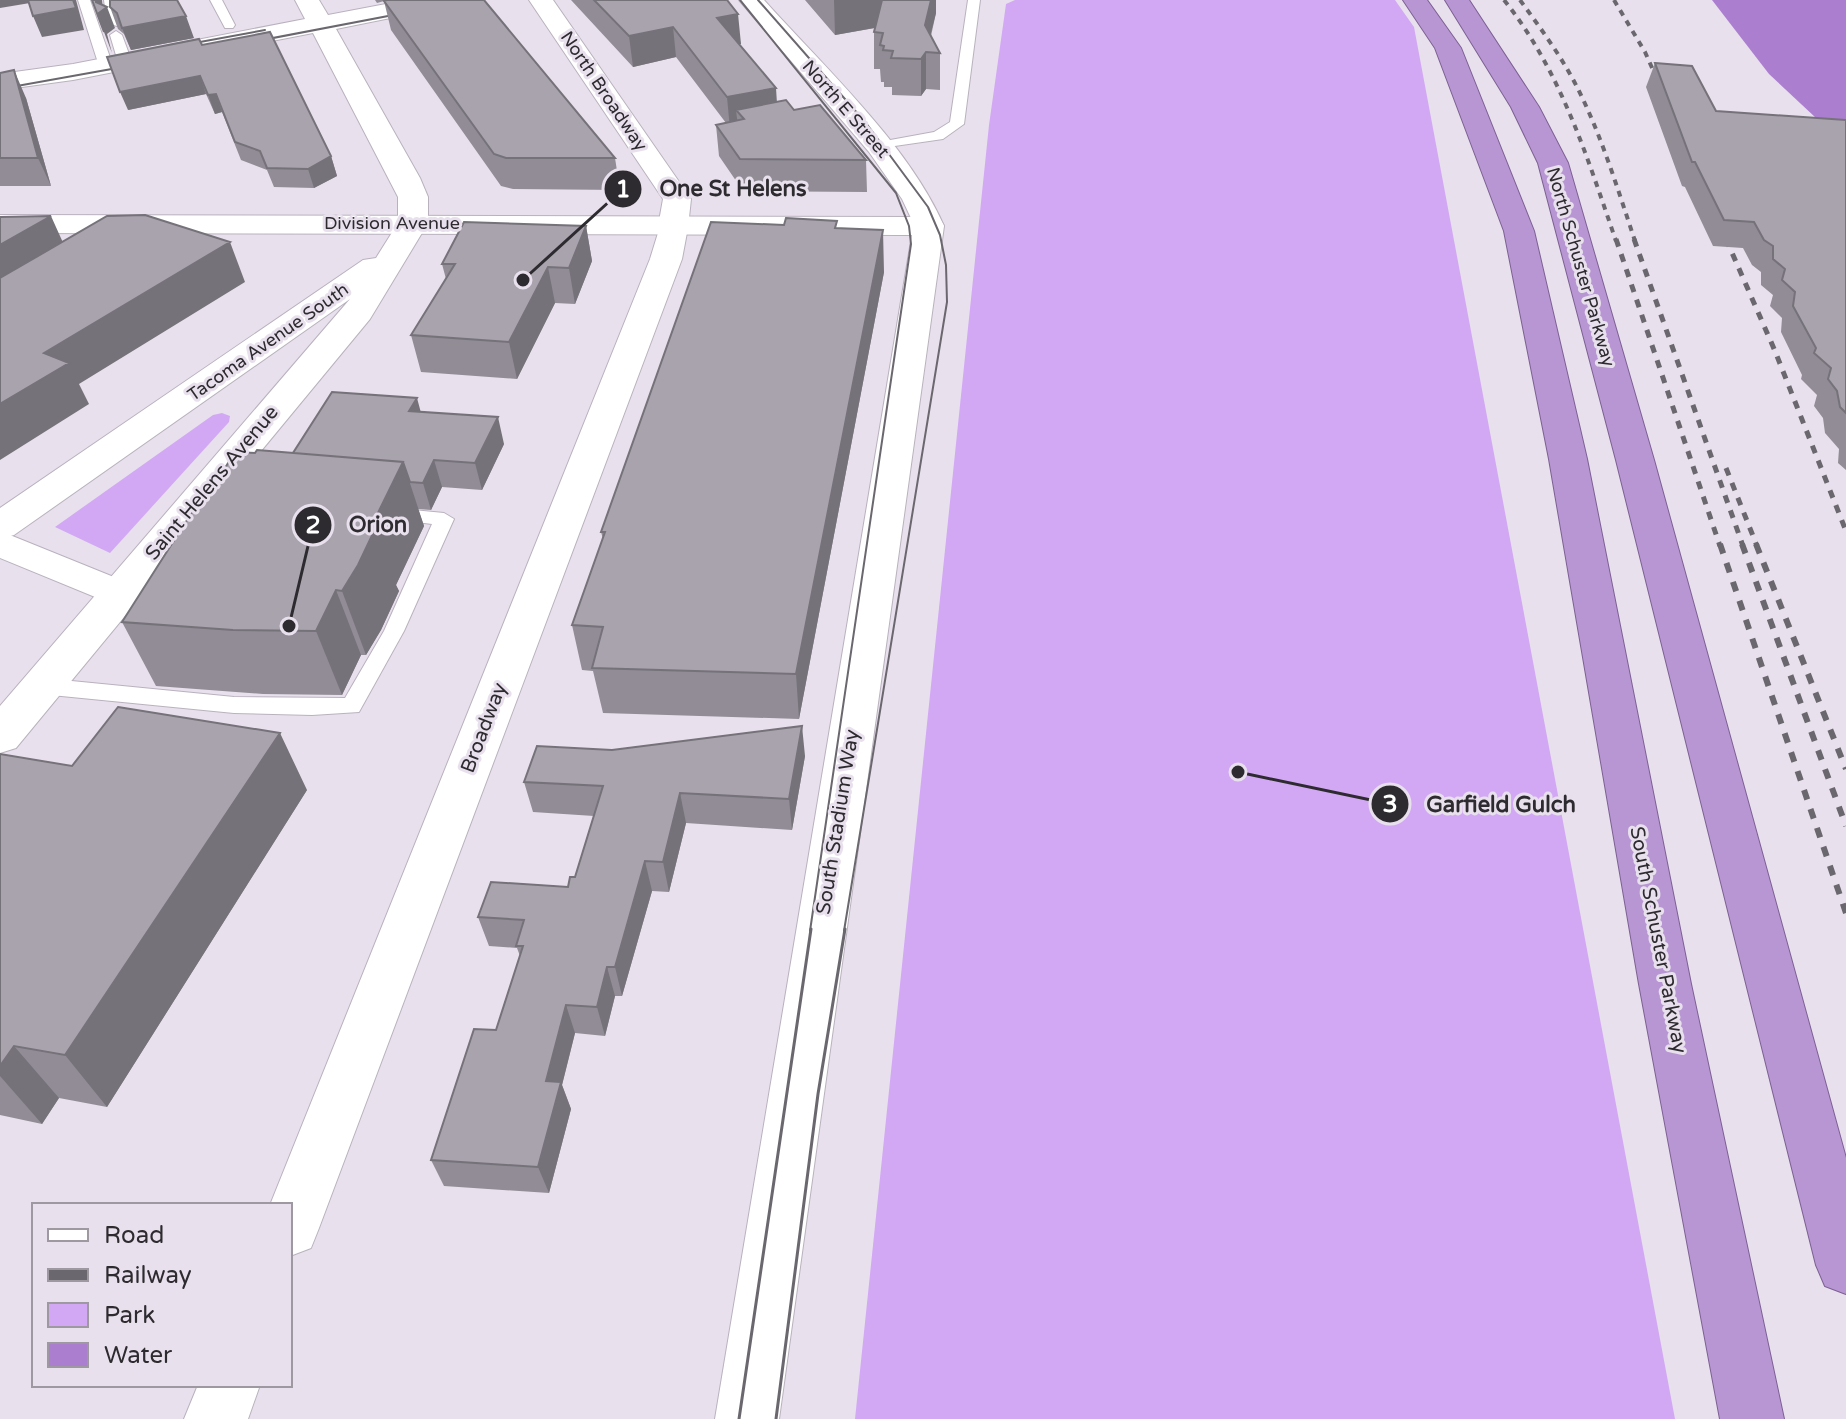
<svg xmlns="http://www.w3.org/2000/svg" width="1846" height="1419" viewBox="0 0 1846 1419" font-family="'Varela Round',sans-serif">
  <rect width="100%" height="100%" fill="#e8e1ed"/>
  <!-- green -->
  <path fill="#d2a8f4" d="M1015 0H1395L1414 27 1675 1419H855L989 125 1006 4Z
    M222 413 230 416 229 422 110 553 55 527 213 415Z"/>
  <!-- water -->
  <path fill="#ac7ed0" d="M1712 0H1846V146L1769 74Z"/>
  <g fill="none" stroke-linecap="round" stroke-linejoin="round">
    <!-- service casing -->
    <g stroke="#b9b2be" stroke-width="2">
      <path id="service" d="M78 0H90L113 66 111 69 99 66Z
        M104 0H132L115 6 117 26 107 23Z
        M210 0H222L235 25 233 28H225Z
        M968 0H980L964 124 943 139 874 149V143L934 132 950 122Z
        M116 31 122 35 132 62 130 65 118 62 110 35Z
        M392 508 444 513 454 519 404 631 359 712 312 715 234 713 41 694 33 692 30 686 33 680 41 678 234 697 345 698 384 631 432 524 385 518 382 514Z"/>
    </g>
    <!-- minor casing -->
    <g stroke="#b9b2be" stroke-width="2">
      <path id="minor" d="M529 0H553L691 199 688 227 683 233 673 236 663 233 658 227 663 199Z
        M0 531 131 584 136 593 131 602 117 606 0 558Z"/>
    </g>
    <!-- tertiary casing -->
    <g stroke="#b9b2be" stroke-width="2">
      <path id="tertiary" d="M295 0H319L328 15 407 0H457L454 5 445 7 336 29 420 178 428 197V223L370 319 16 748 0 753V706L350 299 14 535 0 539V508L363 260 376 258 398 223V197L313 33 73 80 0 90V74L73 64 305 19Z
        M739 0H764C824 67 908 144 944 226L940 233 929 235 918 233 902 199 869 152Z
        M673 218 684 220 688 227 682 259 319 1228 311 1248 290 1256V1205H270L650 259 662 220Z
        M198 1385H260L248 1419H184Z"/>
    </g>
    <!-- secondary casing -->
    <g stroke="#b9b2be" stroke-width="2">
      <path id="secondary" d="M0 215 929 217 940 219 944 226 779 1419H715L912 235 0 233Z"/>
    </g>
    <!-- trunk casing -->
    <g stroke="#7d6093" stroke-width="2">
      <path id="trunk" d="M1403 0H1427L1461 48 1534 231 1587 459 1691 984 1784 1419H1720L1639 984 1549 459 1504 231 1435 48Z
        M1445 0H1469L1539 107 1568 163 1654 460 1846 1158V1294L1825 1286 1816 1265 1616 460 1538 163 1511 107Z"/>
    </g>
    <!-- service -->
    <use href="#service" fill="#fff" fill-rule="evenodd"/>
    <!-- minor -->
    <use href="#minor" fill="#fff" fill-rule="evenodd"/>
    <!-- tertiary -->
    <use href="#tertiary" fill="#fff" fill-rule="evenodd"/>
    <!-- secondary -->
    <use href="#secondary" fill="#fff" fill-rule="evenodd"/>
    <!-- trunk -->
    <use href="#trunk" fill="#b896d3" fill-rule="evenodd"/>
    <!-- tram-far1 -->
    <path stroke="#6b676e" stroke-width="2" d="M740 0 896 193 909 226 911 244 810 931
      M758 0 866 123 928 207 940 235 946 265 947 302 844 931
      M252 42 409 12
      M178 46 265 30
      M0 89 134 65"/>
    <!-- tram -->
    <path stroke="#6b676e" stroke-width="3" d="M739 1419 811 929
      M776 1419 818 1094 845 929"/>
    <!-- rail-far2 -->
    <path stroke="#6b676e" stroke-width="4" stroke-dasharray="6 6" stroke-linecap="butt" d="M1504 0C1561 71 1587 157 1616 241
      M1520 0C1541 29 1562 57 1578 89 1602 137 1618 190 1635 241
      M1614 0 1645 52 1661 88
      M1721 227 1727 241"/>
    <!-- rail-far1 -->
    <path stroke="#6b676e" stroke-width="5" stroke-dasharray="8 8" stroke-linecap="butt" d="M1616 239 1720 546
      M1634 239 1743 546
      M1726 239 1775 351 1846 531
      M1726 468 1757 546"/>
    <!-- rail -->
    <path stroke="#6b676e" stroke-width="6" stroke-dasharray="10 10" stroke-linecap="butt" d="M1720 544 1846 913
      M1742 544 1846 826
      M1756 544 1846 769"/>
  </g>
  <!-- wall -->
  <path fill="#918c96" d="M375 0H484L615 158 620 190 513 189 501 186 391 30 384 1 377 3Z
    M571 0H727L741 44H739L777 102 794 110 866 160 867 192 743 191 719 156 716 125 726 123 676 57 633 67Z
    M805 0H936V13L931 36 940 53V90L926 89 921 96 892 95V87H884V82H881L880 69H874V32L875 28 835 35Z
    M110 7 194 38 131 50 124 34 118 29Z
    M202 45 331 156 337 176 314 188 274 187 267 170 241 160 222 112 215 114 206 94 128 110Z
    M1655 63 1716 111 1846 120V470L1838 463 1839 449 1825 433 1823 418 1814 406 1817 395 1801 379 1802 375 1781 332 1782 318 1770 306 1773 295 1761 285V272L1752 265 1743 248 1713 246 1685 187 1682 186 1646 87Z
    M0 73 26 98 51 186H0Z
    M586 226 592 261 575 304 555 303 517 379 421 372 411 335 446 279 442 264Z
    M837 228 884 272 799 719 603 713 593 671 582 670 572 625 603 539 601 532Z
    M421 412 504 444 482 490 442 487 431 510 418 509 424 526 396 585 399 591 381 630 366 655H361L342 695 263 694 156 686 122 622 201 506 293 453Z
    M612 750 805 756 792 830 686 823 669 892 652 891 622 996H615L605 1036 575 1033 562 1085 571 1109 549 1193 444 1186 431 1160 496 1030 520 956 517 948 489 946 478 917 568 887 575 877 594 816 533 812 524 782Z
    M0 754 72 766 307 790 107 1107 59 1098 42 1124 0 1115Z"/>
  <!-- shaded-wall -->
  <path fill="#76727a" d="M0 0H29L30 3 0 8Z
    M73 0H76L84 30 42 37 33 16Z
    M96 0H102L103 10 107 7 115 28 107 34 112 53 104 32Z
    M834 0H884L885 26 835 35Z
    M931 0H936V13L926 52V89L921 96V59L925 25Z
    M738 14 741 44 720 47 717 18Z
    M186 16 194 38 131 50 122 28Z
    M673 27 676 57 633 67 629 36Z
    M14 70 26 98 51 186 38 158Z
    M200 76 206 94 128 110 120 92Z
    M776 88 778 119 736 110 738 127 730 129 727 97Z
    M216 94 222 112 215 114 208 95Z
    M331 156 337 176 314 188 308 169Z
    M51 216 69 256 0 297V245Z
    M586 226 592 261 575 304 569 268Z
    M883 230 884 272 799 719 796 674Z
    M230 242 245 282 79 384 89 404 0 460V404L44 353Z
    M548 267 555 303 517 379 509 342Z
    M417 398 424 424 409 411Z
    M498 417 504 444 482 490 475 463Z
    M434 460 442 487 431 510 423 483Z
    M403 462 424 526 396 585 399 591 381 630 366 655 342 591 371 527Z
    M336 590 361 655 342 695 316 631Z
    M802 726 805 756 792 830 789 799Z
    M280 733 307 790 107 1107 65 1055Z
    M680 793 686 823 669 892 663 862Z
    M645 861 652 891 622 996 615 967Z
    M607 967 615 996 605 1036 597 1007Z
    M566 1005 575 1033 562 1085 571 1109 549 1193 538 1167 546 1081Z
    M14 1046 59 1098 42 1124 0 1076V1066Z"/>
  <!-- building -->
  <path fill="#a9a3ae" stroke="#76727a" stroke-width="2" d="M28 0H73L76 8 33 16Z
    M92 0H96V2L107 7 99 13 104 32Z
    M110 0H177L186 16 122 28 117 13 110 7Z
    M387 0H484L615 158H506L494 154 384 1Z
    M594 0H727L738 14 717 18 776 88 727 97 673 27 629 36Z
    M882 0H931L925 25 940 53 926 52 921 59 891 58 893 51 883 50 884 46 880 45 883 33 874 32Z
    M270 32 331 156 308 169 267 168 260 151 235 142 216 94 208 95 200 76 120 92 107 57 199 39 202 45Z
    M1655 63 1692 66 1716 111 1846 120V413L1840 407 1837 391 1828 379 1831 368 1814 353 1816 348 1793 306 1795 292 1782 280 1785 269 1773 259V246L1764 240 1754 222 1724 220 1695 162H1692Z
    M14 70 38 158H0V73Z
    M786 100 794 110 820 105 866 160 740 159 716 125 744 119 736 110Z
    M145 215 230 242 44 353 69 363 0 404V278L107 216Z
    M51 216 0 245V217Z
    M786 218 837 221 835 228 883 230 796 674 592 668 603 627 572 625 605 532H601L711 222 784 225Z
    M464 222 586 226 569 268 548 267 509 342 411 335 455 264H442Z
    M332 392 417 398 409 411 498 417 475 463 434 460 423 483 410 482 403 462 293 453Z
    M257 450 403 462 371 527H376L358 565 342 591 336 590 316 631 233 630 122 622 196 506H201L235 452 255 453Z
    M118 707 280 733 65 1055 14 1046 0 1066V754L72 766Z
    M802 726 789 799 680 793 663 862 645 861 615 967H607L597 1007 566 1005 546 1081 561 1082 538 1167 431 1160 474 1029 496 1030 523 946H516L524 920 478 917 491 882 568 887 570 877H575L603 786 524 782 537 746 612 750Z"/>
  <g text-anchor="middle" dominant-baseline="central" stroke-width="6" stroke-linejoin="round" paint-order="stroke">
    <!-- far-street labels -->
    <g font-size="18" fill="#2e2b30" stroke="#e8e1ed">
      <text transform="translate(604 91) rotate(56)">North Broadway</text>
      <text transform="translate(846 109) rotate(49)">North E Street</text>
      <text x="392" y="223">Division Avenue</text>
      <text transform="translate(1581 267) rotate(74)">North Schuster Parkway</text>
      <text transform="translate(268 342) rotate(-35)">Tacoma Avenue South</text>
    </g>
    <!-- street labels -->
    <g font-size="20" fill="#2e2b30" stroke="#e8e1ed">
      <text transform="translate(212 483) rotate(-50)">Saint Helens Avenue</text>
      <text transform="translate(484 728) rotate(-69)">Broadway</text>
      <text transform="translate(838 822) rotate(-81)">South Stadium Way</text>
      <text transform="translate(1658 940) rotate(79)">South Schuster Parkway</text>
    </g>
  </g>
  <!-- callouts -->
  <path fill="none" stroke="#2e2b30" stroke-width="3" d="M523 280L623 189M289 626L313 525M1238 772L1390 804"/>
  <g fill="#2e2b30" stroke="#e8e1ed" stroke-width="3">
    <circle cx="523" cy="280" r="8"/>
    <circle cx="289" cy="626" r="8"/>
    <circle cx="1238" cy="772" r="8"/>
    <circle cx="623" cy="189" r="20"/>
    <circle cx="313" cy="525" r="20"/>
    <circle cx="1390" cy="804" r="20"/>
  </g>
  <g font-size="24" text-anchor="middle" font-weight="bold" fill="#fff">
    <text x="623" y="197">1</text>
    <text x="313" y="533">2</text>
    <text x="1390" y="812">3</text>
  </g>
  <g font-size="22" text-anchor="middle" font-weight="bold" fill="#2e2b30" stroke="#e8e1ed" stroke-width="6" stroke-linejoin="round" paint-order="stroke">
    <text x="733" y="196">One St Helens</text>
    <text x="378" y="532">Orion</text>
    <text x="1501" y="812">Garfield Gulch</text>
  </g>
  <!-- legend -->
  <rect x="32" y="1203" width="260" height="184" fill="#e8e1ed" stroke="#9e98a1" stroke-width="2"/>
  <rect x="48" y="1229" width="40" height="12" fill="#ffffff" stroke="#9e98a1" stroke-width="2"/>
  <text x="104" y="1243" font-size="24" fill="#2e2b30">Road</text>
  <rect x="48" y="1269" width="40" height="12" fill="#6b676e" stroke="#9e98a1" stroke-width="2"/>
  <text x="104" y="1283" font-size="24" fill="#2e2b30">Railway</text>
  <rect x="48" y="1303" width="40" height="24" fill="#d2a8f4" stroke="#9e98a1" stroke-width="2"/>
  <text x="104" y="1323" font-size="24" fill="#2e2b30">Park</text>
  <rect x="48" y="1343" width="40" height="24" fill="#ac7ed0" stroke="#9e98a1" stroke-width="2"/>
  <text x="104" y="1363" font-size="24" fill="#2e2b30">Water</text>
</svg>
